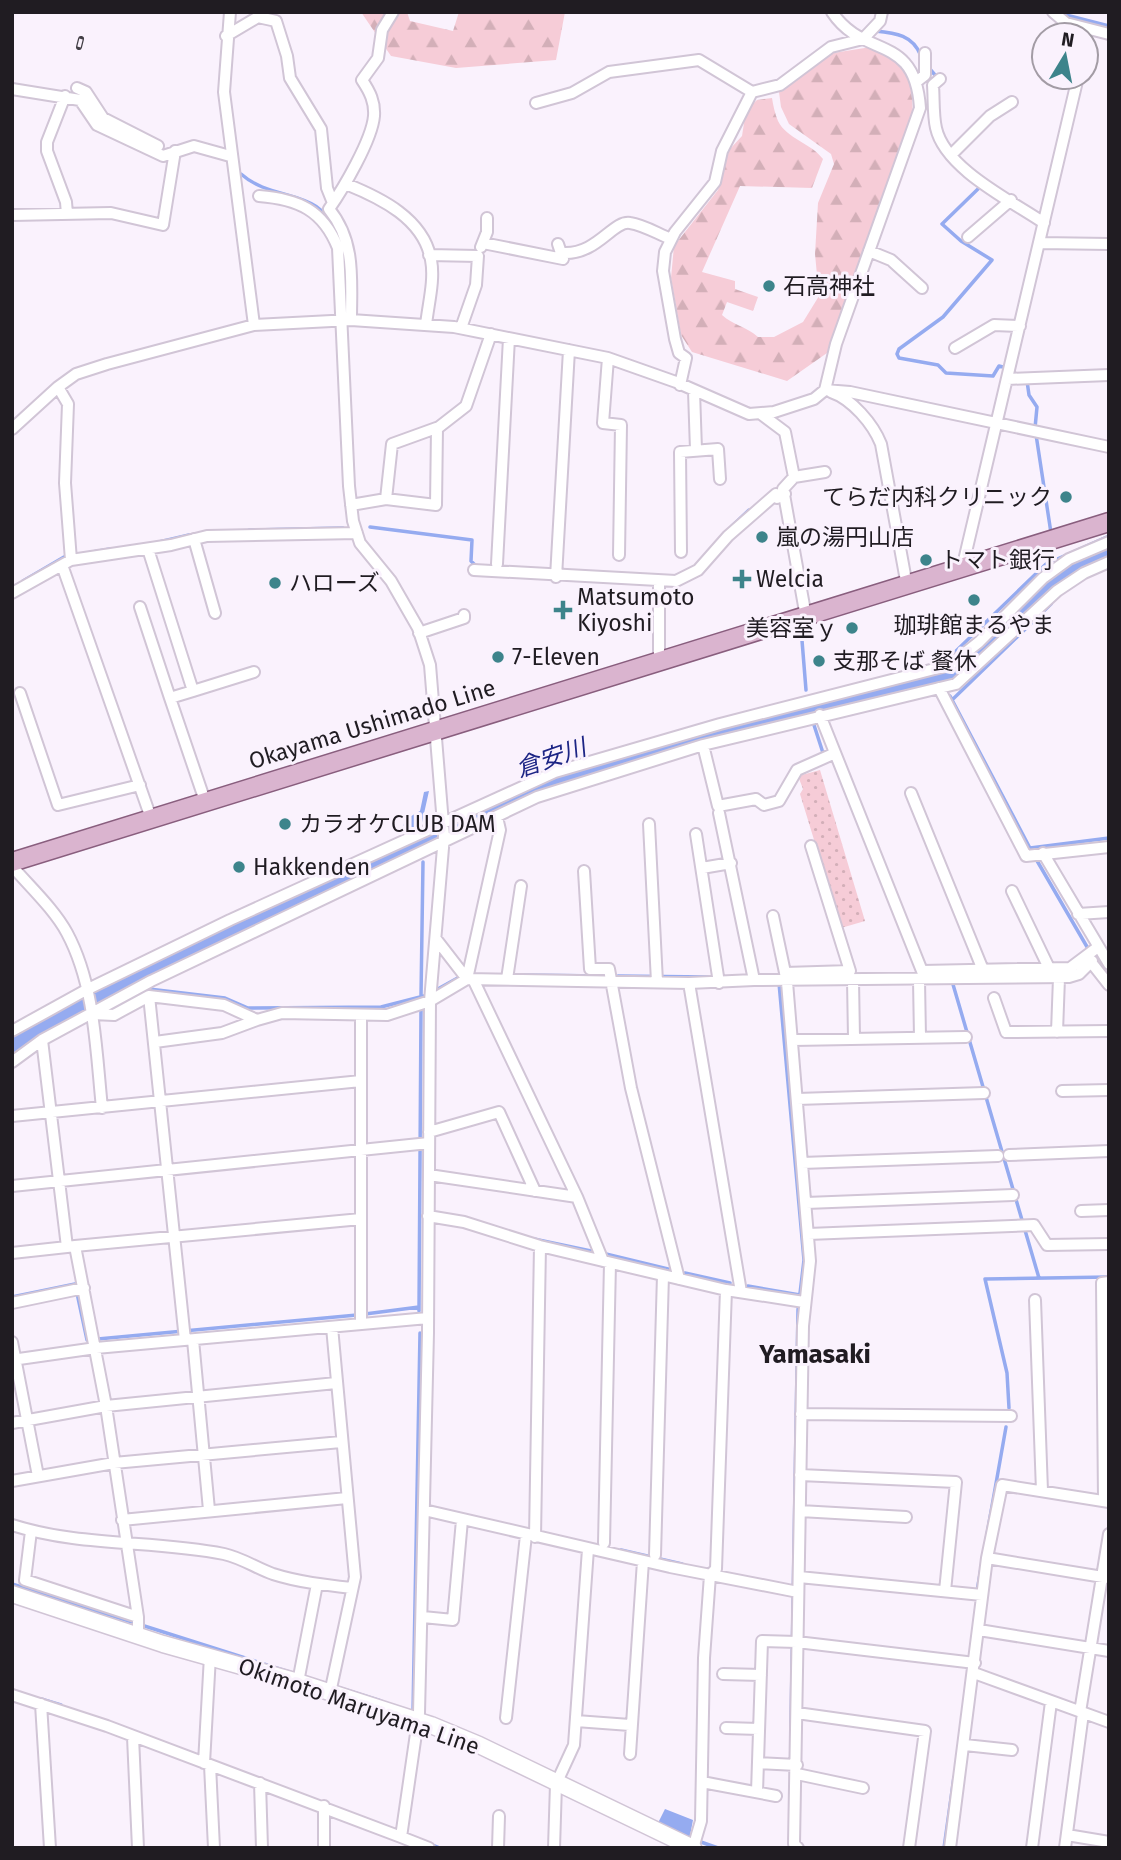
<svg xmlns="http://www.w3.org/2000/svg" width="1121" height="1860" viewBox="0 0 1121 1860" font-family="'Fira Sans','Noto Sans JP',sans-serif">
  <defs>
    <pattern id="grass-dots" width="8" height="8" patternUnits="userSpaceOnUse" patternTransform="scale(1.75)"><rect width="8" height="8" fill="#f6ccd7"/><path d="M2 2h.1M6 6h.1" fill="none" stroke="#d3afb8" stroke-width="1.8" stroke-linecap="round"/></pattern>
    <pattern id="forest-firs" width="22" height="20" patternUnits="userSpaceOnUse" patternTransform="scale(1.75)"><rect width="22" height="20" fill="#f6ccd7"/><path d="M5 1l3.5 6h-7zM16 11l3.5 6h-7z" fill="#d3afb8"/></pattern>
  </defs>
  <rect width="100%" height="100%" fill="#faf2fd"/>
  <!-- grass -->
  <path fill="url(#grass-dots)" d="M820 770 865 921 841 928 800 794 803 789 798 776Z"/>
  <!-- forest -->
  <path fill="url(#forest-firs)" d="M361 12H407L410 21 453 31 459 12H565L556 60 456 68 391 56Z
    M871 47C907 64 912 76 913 115L827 353 787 381 692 352 681 335 671 278 674 246 718 190 729 150 742 136 746 110 757 100 772 98C773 105 775 114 778 121 787 139 811 143 823 159L812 188 740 186 702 272 735 281V289L758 297 753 311 727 302 722 315C733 325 747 327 758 337H774L803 322 819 296 815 254 818 203 834 164 831 154 789 124 781 107 779 92 833 53Z"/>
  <!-- water -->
  <path fill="#95abf0" d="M429 791 421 827 400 832 406 819 420 811 424 792Z
    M665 1809 693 1820 689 1841 656 1827Z"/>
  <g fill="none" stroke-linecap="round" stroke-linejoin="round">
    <!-- stream -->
    <path stroke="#95abf0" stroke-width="3.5" d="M1067 12 1066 15 1109 26
      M875 31C896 33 913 35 921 56
      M929 68 935 75
      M241 174C275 204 321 185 339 238
      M979 188 942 224 961 241 992 260 943 317 899 349 897 354 899 358 938 365 946 373 993 376 999 366 1003 367
      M1027 381 1029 395 1037 407 1035 428 1051 533
      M732 526 749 510
      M370 527 472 540 471 561 476 566
      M249 530 343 528
      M159 542 189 535
      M23 581 64 557 110 549
      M801 628 806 690
      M955 652 1046 564 1109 536
      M950 696 1032 852
      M952 700 1051 604
      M807 706 809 713
      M813 722 824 756
      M1030 848 1109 838
      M1036 859 1090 952
      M516 975 605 976
      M618 976 708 977
      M952 981 1039 1278
      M779 983 804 1260 798 1310 791 1726
      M436 990 463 975
      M421 996 423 862
      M114 1005 149 989 225 998 248 1008 381 1007 424 996
      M534 1239 591 1251
      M606 1254 668 1269
      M685 1273 730 1283
      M748 1286 800 1295
      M12 1297 75 1284 87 1340 357 1315
      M419 1311 421 1011
      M365 1314 419 1307
      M1009 1408 1007 1373 985 1279 1109 1277
      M621 1550 682 1564
      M12 1584 381 1701
      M977 1591 1006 1427
      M41 1699 61 1705
      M413 1712 420 1333
      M698 1841 718 1848
      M430 1844 440 1848
      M944 1848 954 1777"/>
    <!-- river -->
    <path stroke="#95abf0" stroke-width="23" d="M12 1045 97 996 535 788 699 737 949 675 960 669 1054 579 1109 552"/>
    <!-- street casing -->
    <g stroke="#d1c5d6" stroke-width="14">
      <path id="street" d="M230 12 224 92 254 325
        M1053 12 1066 23 1109 34
        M226 36 258 17 276 21 287 56 290 78 321 129 327 188 333 203
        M940 79 933 85C934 99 933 115 936 128 945 169 1012 201 1044 223
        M916 82 925 75V53
        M77 88 86 92 103 118 158 146
        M12 89 80 100 97 125 163 156 194 146 230 156
        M65 96 47 142V151L66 202 67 214
        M536 103 572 93 609 72 699 60 752 92
        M951 155 990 116 1012 102
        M346 184C381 198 424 219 431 260 435 280 428 305 426 325
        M259 196C298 199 323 210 338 248L349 486 353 521 360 543 391 581 418 628 430 665 444 836 430 1001 428 1333 419 1713 401 1837 429 1848
        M12 215 111 213 163 225 175 151
        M968 237 1011 200
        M483 243 563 259 558 244
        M1040 243 1109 244
        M481 247 487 232V218
        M869 251 891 260 922 288
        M563 253C597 255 613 220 630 223 644 225 658 234 671 239
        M429 255 478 256 476 285 461 328
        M351 320C351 280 356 242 329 209 343 189 372 140 374 116 375 102 370 92 362 80L378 58 382 30 393 12
        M955 348 994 325 1020 326
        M608 358 603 423 621 425 619 555
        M1007 379 1109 375
        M680 385 686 358 679 353 675 339 663 271 665 252 675 232 715 182 722 151 752 92 780 85 831 47 863 39 880 21 882 12
        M58 387 68 404 65 483 71 560
        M825 390 850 392 1109 447
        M694 391 696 450
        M831 392C852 399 873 424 881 444L907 586
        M761 414 785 432 794 477
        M12 429 58 387 76 374 107 364 254 325 351 320 454 327 608 358 676 382 749 414 774 412 814 399 825 390 836 344 920 108C915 32 864 60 832 12
        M386 499 436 505 437 428
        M351 505 386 499 392 444 439 427 466 406 491 334
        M194 539 215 613
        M148 549 193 691 170 698 205 801
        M681 552 680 452 718 449 720 479
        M497 564 509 338
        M62 565 71 560 171 545 207 536 357 533
        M962 569 1078 77
        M474 570 676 581 698 570 728 536 776 494 777 498 785 494
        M556 577 569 350
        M659 581V661
        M12 593 62 565 151 818
        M140 607 170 698
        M806 617 783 489 794 477 825 472
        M419 633 464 618V615
        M939 688 1026 856 1109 847
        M193 691 254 672
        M20 693 58 805 140 785
        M820 715 922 971 1070 968 1098 947
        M703 745 718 806 756 799 764 805 779 801 797 770 833 754
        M911 793 983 970
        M649 824 657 982
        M696 834 719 983
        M1043 853 1109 964
        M12 866C30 887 54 909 67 933 95 985 96 1051 102 1108
        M702 868 731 863
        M584 871 590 969H609L631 1088 679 1279
        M1012 891 1049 968
        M1078 914 1109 912
        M773 916 787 982 810 1261 803 1326 794 1844 798 1848
        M436 939 467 979
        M1087 957 1109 985
        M785 973 850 971 811 846
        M467 979 500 830 497 817
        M473 979 577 1197 603 1261
        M507 979 521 886
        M754 980 1069 977 1079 974 1092 961
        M853 980 854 1038
        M919 980 920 1037
        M689 983 741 1292
        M149 996 185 1340
        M994 998 1006 1032 1109 1031
        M93 1014 114 1015 149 996 224 1005 257 1020 282 1013 387 1015 430 1001 467 979 689 983 754 980 719 813
        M12 1031 86 990 230 920 555 772 720 724 950 665 979 642 1043 578 1069 559 1109 542
        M1057 1032 1059 978
        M42 1040 67 1247 75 1246 106 1406 138 1617V1634
        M793 1040 966 1037
        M155 1042 222 1033 257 1020
        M12 1062 42 1040 151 981 537 797 703 745 956 684 1057 591 1084 573 1109 562
        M1062 1091 1109 1090
        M797 1099 984 1093
        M12 1116 361 1081
        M429 1132 499 1112 535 1191
        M1009 1155 1109 1151
        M802 1163 998 1156
        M429 1175 577 1197
        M12 1186 429 1143
        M806 1203 1013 1195
        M1081 1211 1109 1210
        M428 1216 464 1222 540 1246 726 1290 804 1302
        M808 1234 1034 1225 1047 1245 1109 1244
        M75 1246 361 1219
        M12 1253 67 1247
        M1035 1300 1042 1491
        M12 1303 84 1288
        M361 1323V1015
        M193 1340 209 1510
        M12 1342 38 1476
        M12 1360 96 1348 428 1318
        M801 1414 1011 1416
        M12 1423 106 1406 336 1383
        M800 1475 956 1482 945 1591
        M12 1481 114 1463 341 1442
        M1104 1501 1102 1283 1109 1282
        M424 1510 670 1567 798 1592
        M800 1511 906 1517
        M122 1520 347 1498
        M12 1525C81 1547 153 1540 224 1554 242 1558 256 1568 273 1574 298 1582 325 1585 352 1588
        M31 1531 25 1580 138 1617
        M535 1537 540 1246
        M604 1543 610 1263
        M655 1555 663 1275
        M987 1558 1109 1578
        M799 1577 982 1595
        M423 1617 453 1620 462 1520
        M979 1630 1109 1651
        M974 1673 1109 1722
        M723 1674 761 1675
        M298 1682 317 1584
        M330 1693 355 1577 332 1327
        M12 1695 107 1726 401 1837
        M41 1704 50 1848
        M1080 1712 1109 1534
        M797 1713 925 1731 909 1848
        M506 1718 526 1535
        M576 1721 630 1725
        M726 1728 759 1729
        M133 1737 138 1848
        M965 1745 1012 1750
        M630 1754 643 1561
        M204 1763 210 1656
        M758 1763 797 1765
        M210 1765 214 1848
        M797 1774 863 1788
        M702 1782 776 1796
        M260 1783 262 1848
        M757 1792 762 1641 797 1642 975 1663
        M324 1806V1848
        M1067 1835 1109 1842
        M498 1848 499 1816
        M554 1848 556 1784 574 1745 588 1549
        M693 1848 701 1821 704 1658 710 1575 716 1569 726 1290
        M950 1848 987 1558 1002 1485 1109 1502
        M1032 1848 1051 1702
        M1065 1848 1083 1713"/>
    </g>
    <!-- secondary casing -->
    <g stroke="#d1c5d6" stroke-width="19">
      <path id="secondary" d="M12 1594 163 1644 298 1682 431 1725 479 1745 693 1848"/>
    </g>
    <!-- primary casing -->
    <g stroke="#895e7e" stroke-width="21">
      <path id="primary" d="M12 862 1109 522"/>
    </g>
    <!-- street -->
    <use href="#street" stroke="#fff" stroke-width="10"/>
    <!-- secondary -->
    <use href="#secondary" stroke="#fff" stroke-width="16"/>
    <!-- primary -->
    <use href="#primary" stroke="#dab4cf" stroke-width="18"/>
    <!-- rail casing -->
    <g stroke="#423e45" stroke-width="6">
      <path id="rail" d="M79 47 81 39"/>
    </g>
    <!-- rail -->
    <use href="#rail" stroke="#faf2fd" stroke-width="3.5" stroke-dasharray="10" stroke-linecap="butt"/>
  </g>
  <!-- markers -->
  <g fill="#3d848b" stroke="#faf2fd" stroke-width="2.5">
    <circle cx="769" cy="286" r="7"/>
    <circle cx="1066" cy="497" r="7"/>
    <circle cx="762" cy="537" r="7"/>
    <circle cx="926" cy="560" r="7"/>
    <path d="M738.5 568.5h7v7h7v7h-7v7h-7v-7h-7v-7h7z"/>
    <circle cx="275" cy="583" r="7"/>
    <circle cx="974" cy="600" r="7"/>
    <path d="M559.5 599.5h7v7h7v7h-7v7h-7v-7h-7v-7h7z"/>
    <circle cx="852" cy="628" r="7"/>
    <circle cx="498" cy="657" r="7"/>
    <circle cx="819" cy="661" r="7"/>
    <circle cx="285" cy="824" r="7"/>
    <circle cx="239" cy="867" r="7"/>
  </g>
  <g text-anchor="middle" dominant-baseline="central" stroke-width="6" stroke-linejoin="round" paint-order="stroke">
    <!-- poi labels -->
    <g font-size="23" fill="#201c22" stroke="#faf2fd" text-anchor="start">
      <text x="783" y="286">石高神社</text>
      <text x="1052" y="497" text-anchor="end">てらだ内科クリニック</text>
      <text x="776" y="537">嵐の湯円山店</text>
      <text x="940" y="560">トマト銀行</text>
      <text x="756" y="579">Welcia</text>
      <text x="289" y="583">ハローズ</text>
      <text x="577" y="597">Matsumoto<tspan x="577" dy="26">Kiyoshi</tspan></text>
      <text x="974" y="625" text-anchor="middle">珈琲館まるやま</text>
      <text x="838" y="628" text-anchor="end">美容室ｙ</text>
      <text x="512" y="657">7-Eleven</text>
      <text x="833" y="661">支那そば 餐休</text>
      <text x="299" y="824">カラオケCLUB DAM</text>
      <text x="253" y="867">Hakkenden</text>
    </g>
    <!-- street labels -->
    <g font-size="23" fill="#201c22" stroke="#faf2fd">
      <text transform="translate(372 724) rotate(-17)">Okayama Ushimado Line</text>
      <text transform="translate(359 1706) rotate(19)">Okimoto Maruyama Line</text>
    </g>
    <!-- water labels -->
    <g font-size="24" font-style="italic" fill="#1c2585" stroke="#faf2fd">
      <text transform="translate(551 758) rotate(-19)">倉安川</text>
    </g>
    <!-- quarter labels -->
    <g font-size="26" font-weight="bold" fill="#201c22" stroke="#faf2fd">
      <text x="815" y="1354">Yamasaki</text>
    </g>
  </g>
  <!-- border -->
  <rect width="1121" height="1860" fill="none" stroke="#201c22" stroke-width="28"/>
  <!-- north arrow -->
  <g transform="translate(1065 56) rotate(10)"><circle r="33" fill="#faf2fd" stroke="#a39ca5" stroke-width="2"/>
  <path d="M0-5L12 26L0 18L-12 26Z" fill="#3d848b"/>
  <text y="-10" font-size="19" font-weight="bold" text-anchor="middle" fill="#201c22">N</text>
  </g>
</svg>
